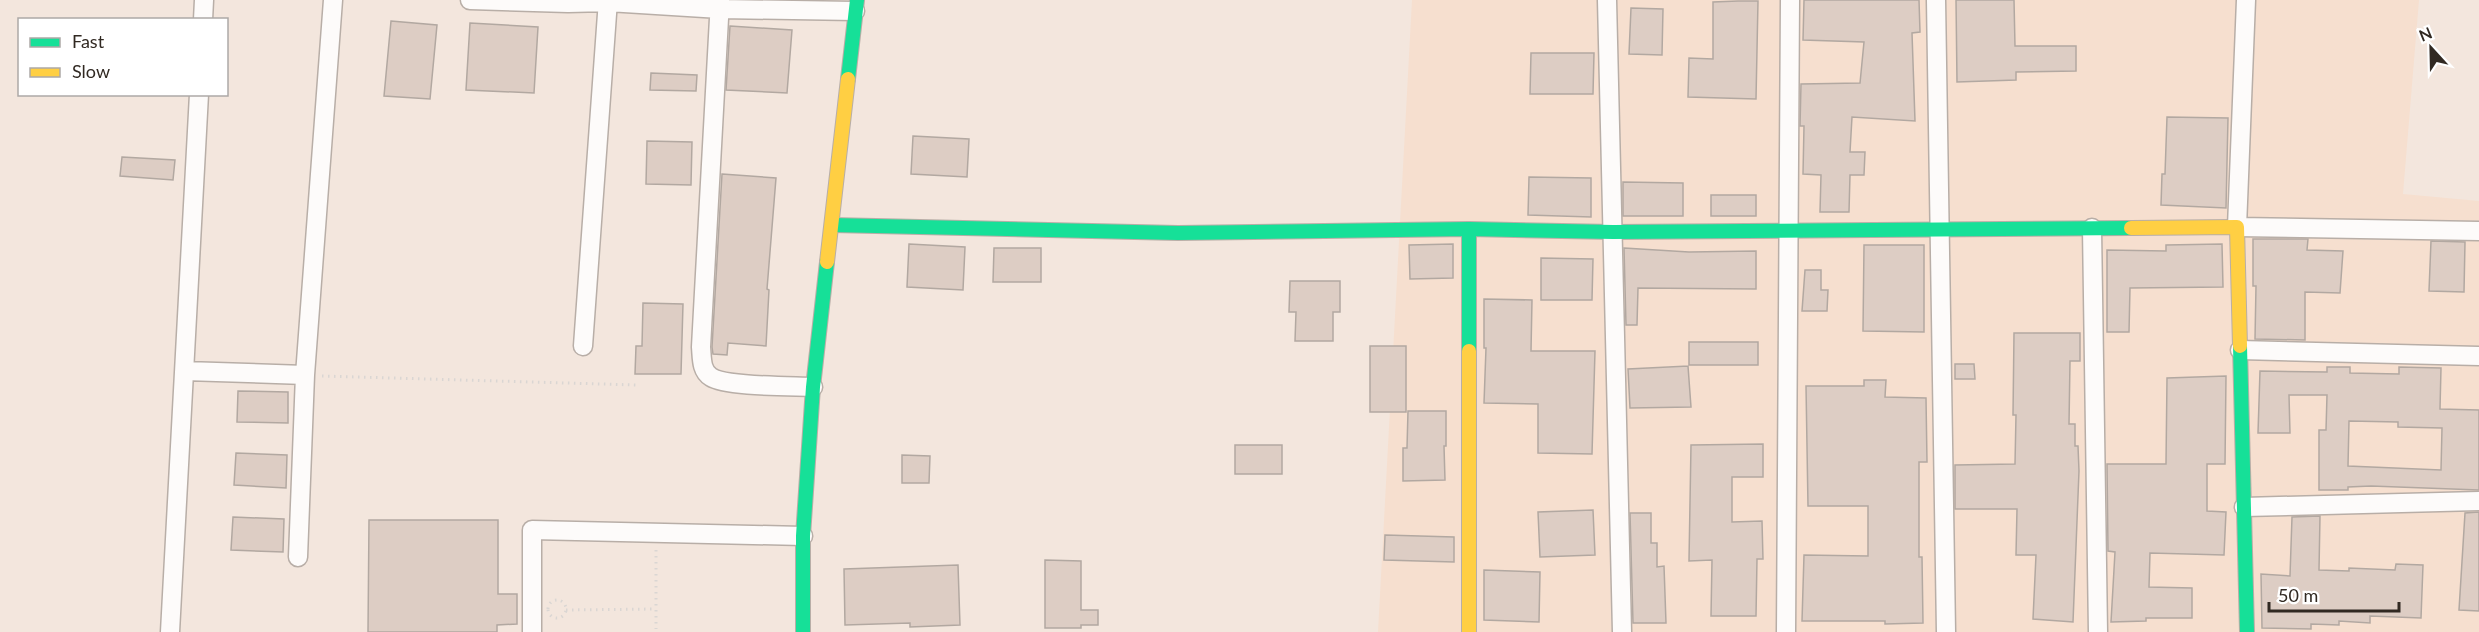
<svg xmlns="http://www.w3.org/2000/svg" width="2479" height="632" viewBox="0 0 2479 632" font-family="Lato,sans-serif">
  <rect width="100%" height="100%" fill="#f3e6dd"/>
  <!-- built -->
  <path fill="#f6dfcf" d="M1412 0H2419L2403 194 2479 201V632H1378Z"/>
  <!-- building -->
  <path fill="#ddcdc4" stroke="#b2a8a1" stroke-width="1.5" fill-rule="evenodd" d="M1804 0H1919L1920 32 1912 33 1915 121 1852 117 1850 152H1865L1864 175H1850L1849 212H1820L1821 175 1803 174 1804 126H1800L1801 84 1860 83 1864 42 1803 40Z
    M1956 0H2014L2015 46H2076V71L2016 72V80L1957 82Z
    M1738 1H1758L1756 99 1688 97 1689 58 1713 59V2Z
    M1631 8 1663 9 1662 55 1629 54Z
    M391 21 437 25 430 99 384 96Z
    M470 23 538 27 534 93 466 90Z
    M730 26 792 30 787 93 726 90Z
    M1531 53H1594L1593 94H1530Z
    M651 73 697 75 696 91 650 90Z
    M2167 117 2228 118 2226 208 2161 205 2162 174H2165Z
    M913 136 969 139 967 177 911 174Z
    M647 141 692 142 691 185 646 184Z
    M122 157 175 160 173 180 120 176Z
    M722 174 776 178 767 289 769 290 766 346 728 343 727 355 713 354 712 347Z
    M1529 177 1591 178V217L1528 215Z
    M1623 182 1683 183V216H1623Z
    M1711 195H1756V216H1711Z
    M2253 239H2308L2307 250 2343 251 2340 293 2305 292V340L2255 339 2256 286H2253Z
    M2431 241 2465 242 2464 292 2429 291Z
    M909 244 965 247 963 290 907 287Z
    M1453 244V278L1410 279 1409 245Z
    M2222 244 2223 287 2130 288 2129 332H2107V250L2166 251V245Z
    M1864 245H1924V332L1863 331Z
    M994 248H1041V282H993Z
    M1624 248 1689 252 1756 251V289L1638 288 1637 325H1626Z
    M1541 258 1593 259 1592 300H1541Z
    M1805 270H1821V290H1828L1827 311H1802Z
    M1290 281H1340V312H1333V341H1295L1296 312H1289Z
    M1484 299 1532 300 1531 351H1595L1592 454 1538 453V404L1484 403 1486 348H1484Z
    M643 303 683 304 681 374H635L636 346H642Z
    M2014 333H2080V361H2070L2069 424H2075V446H2078L2079 471 2073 622 2033 619 2036 555H2016L2017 509H1955V465L2015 464 2016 415H2013Z
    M1689 342H1758V365H1689Z
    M1370 346H1406V412H1370Z
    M1955 364H1974L1975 379H1955Z
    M1688 366 1691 407 1630 408 1628 369Z
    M2327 367H2350V373L2399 374V367L2441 368 2440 409 2479 410V490L2371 486 2348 487V490H2319V430H2326L2327 395H2289L2290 433H2258L2260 371 2327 372ZM2349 421 2398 422V427L2442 428 2441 470 2348 466Z
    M2226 376 2225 464H2207V511L2226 512 2224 555 2150 553 2149 587 2192 588V618H2146V621L2111 622 2115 552 2108 551 2107 464H2166L2167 378Z
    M1864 380H1886L1885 397 1926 398 1927 462H1919V557H1922L1923 623 1885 624V621H1802L1804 555 1868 556V506H1808L1806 386H1864Z
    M238 391 288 392V423L237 422Z
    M1408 411H1446V446H1444L1445 480 1403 481V448H1407Z
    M1763 444V477H1732V522L1762 521 1763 559H1757L1756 616H1711L1712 560 1689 561 1691 445Z
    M1235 445H1282V474H1235Z
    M236 453 287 455 286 488 234 485Z
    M902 455 930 456 929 483H902Z
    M1593 510 1595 555 1540 557 1538 512Z
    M2479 512V611L2459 610 2465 513Z
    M1630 513H1651V543H1657V567L1664 566 1666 623H1633Z
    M2320 516 2319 570 2349 571V568L2395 570 2396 564 2423 565 2421 618 2370 616V623L2339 621V625L2311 624V629L2262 628 2261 574 2290 576 2292 517Z
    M233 517 284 519 283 552 231 550Z
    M369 520H498V594H517V624L497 625V632H368Z
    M1385 535 1454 537V562L1384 560Z
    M1045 560 1081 561V610H1098V625H1081V628H1045Z
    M958 565 960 625 910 627V623L845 625 844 569Z
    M1484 570 1540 572 1539 622 1484 620Z"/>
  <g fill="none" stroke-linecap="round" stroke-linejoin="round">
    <!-- street casing -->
    <g stroke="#b8aea7" stroke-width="21">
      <path id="street" d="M470 0 568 3 608 2 720 9 855 11
        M720 0 701 347C702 358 701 371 711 377 726 387 792 386 813 387
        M1607 0 1622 632
        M1936 0 1946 632
        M2246 0 2237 227 2479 231
        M203 20 204 0
        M2092 228 2098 632
        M583 346 608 0
        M2240 350 2479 356
        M185 371 305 375
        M2244 507 2479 501
        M298 557 305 375 333 0
        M170 632 199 94
        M532 632V530L803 536
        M1786 632 1790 0"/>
    </g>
    <!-- fast casing -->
    <g stroke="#b8aea7" stroke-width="16">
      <path id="fast" d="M848 79 857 0
        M832 225 1178 233 1469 229
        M2240 346 2247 632
        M1469 351V229L1613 232 2131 228
        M803 632V536L813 387 827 262"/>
    </g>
    <!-- slow casing -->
    <g stroke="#b8aea7" stroke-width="16">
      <path id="slow" d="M2131 228 2237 227 2240 346
        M827 262 848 79
        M1469 351V632"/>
    </g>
    <!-- path -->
    <path stroke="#dad6d3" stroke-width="3" stroke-dasharray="1.5 4.5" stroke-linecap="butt" d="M322 376 636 385
      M656 550V629
      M548 609a9 9 0 1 1 18 0a9 9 0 1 1-18 0Z
      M566 610 656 609"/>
    <!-- street -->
    <use href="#street" stroke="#fdfbfa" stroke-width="18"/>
    <!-- fast -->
    <use href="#fast" stroke="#16e098" stroke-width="14"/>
    <!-- slow -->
    <use href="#slow" stroke="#ffcf43" stroke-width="14"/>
  </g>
  <!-- legend -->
  <rect x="18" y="18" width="210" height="78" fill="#ffffff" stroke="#ada9a7" stroke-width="1.5"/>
  <rect x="30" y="38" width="30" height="9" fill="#16e098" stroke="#ada9a7" stroke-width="1.5"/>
  <text x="72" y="48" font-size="18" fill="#312922">Fast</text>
  <rect x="30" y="68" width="30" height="9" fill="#ffcf43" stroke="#ada9a7" stroke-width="1.5"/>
  <text x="72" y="78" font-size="18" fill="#312922">Slow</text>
  <!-- north arrow -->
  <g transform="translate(2431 48) rotate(338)" stroke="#ffffff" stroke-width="4.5" paint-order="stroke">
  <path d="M0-4.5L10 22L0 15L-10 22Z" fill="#312922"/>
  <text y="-9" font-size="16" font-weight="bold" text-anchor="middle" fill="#312922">N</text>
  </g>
  <!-- scale -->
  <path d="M2269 602v9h130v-9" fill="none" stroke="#312922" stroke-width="3"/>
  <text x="2278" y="602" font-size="18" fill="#312922" stroke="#ffffff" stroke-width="4.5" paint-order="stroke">50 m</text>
</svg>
